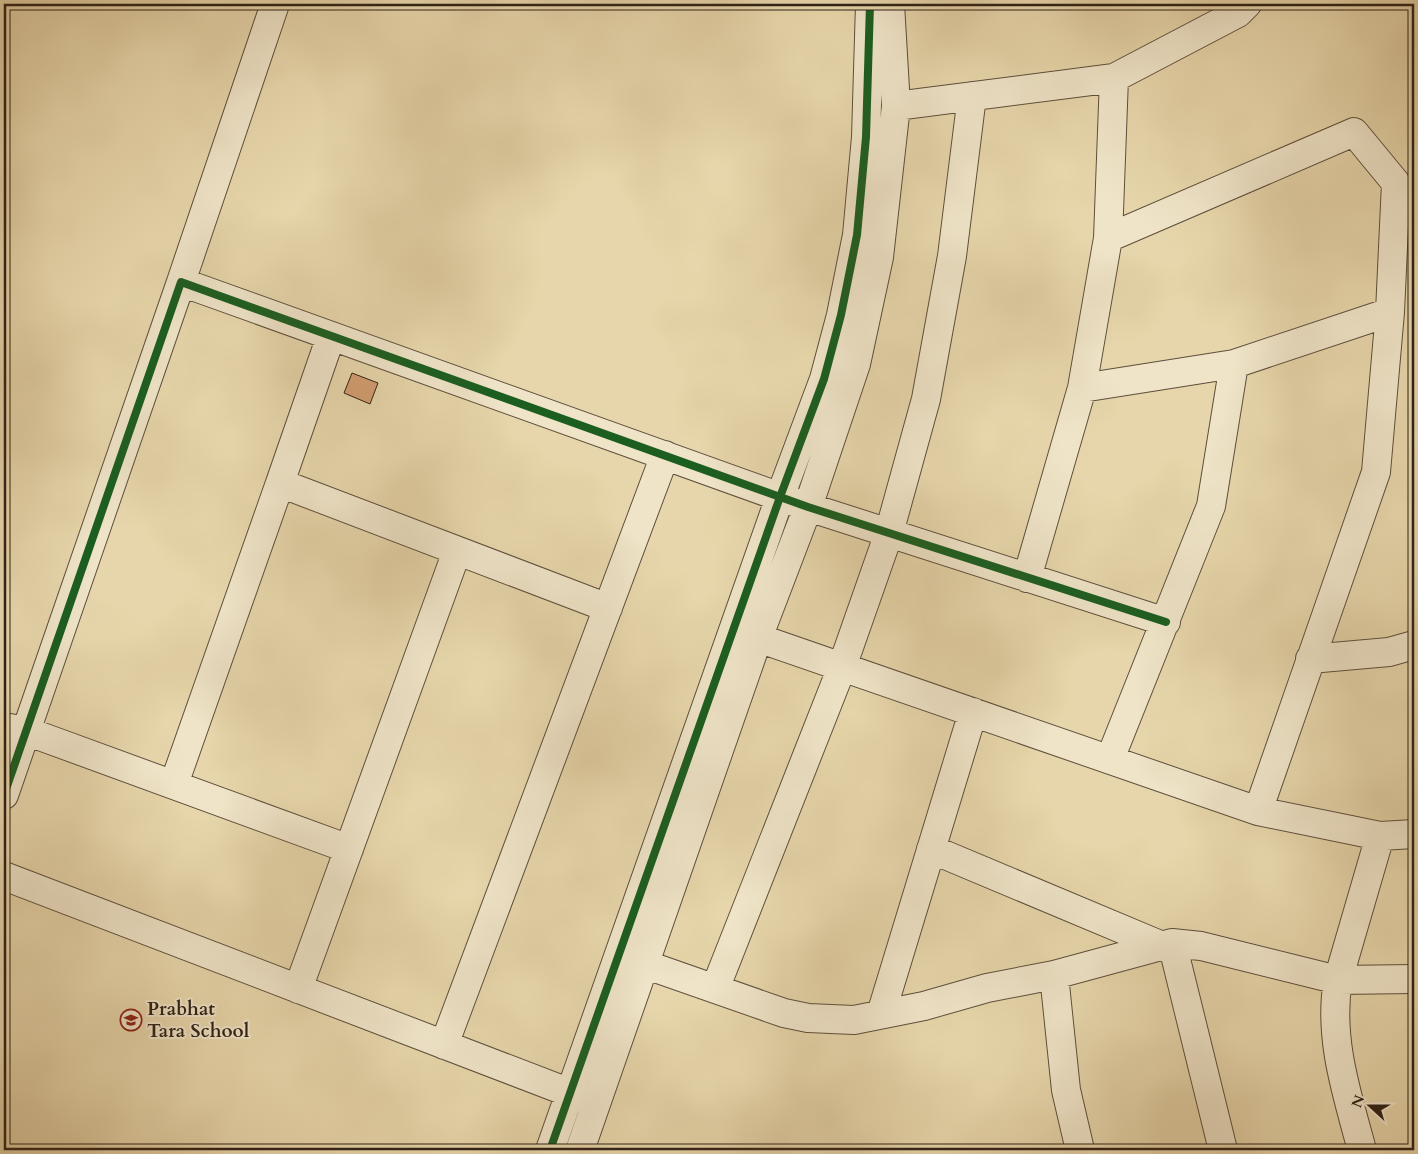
<svg xmlns="http://www.w3.org/2000/svg" width="1418" height="1154" viewBox="0 0 1418 1154" font-family="Cardo,serif">
  <rect width="100%" height="100%" fill="#e7d6ab"/>
  <filter id="stains"><feTurbulence type="fractalNoise" baseFrequency=".004" numOctaves="4"/><feColorMatrix values="0 0 0 0 .2 0 0 0 0 .09 0 0 0 0 .02 0 0 0 .5 -.17"/></filter>
  <radialGradient id="worn" r=".72"><stop offset=".6" stop-color="#630" stop-opacity="0"/><stop offset="1" stop-color="#630" stop-opacity=".3"/></radialGradient>
  <!-- building -->
  <path fill="#d29e70" stroke="#2f2217" d="M352 373 378 383 370 404 344 393Z"/>
  <g fill="none" stroke-linecap="round" stroke-linejoin="round">
    <!-- minor casing -->
    <g stroke="#5d4f3c" stroke-width="30">
      <path id="minor" d="M896 106 1114 78 1238 13 1247 4
        M1108 238 1354 132 1396 183 1390 312 1376 472 1258 811
        M181 282 275 4
        M331 336 280 483 608 608
        M1082 388 1234 364 1390 312
        M1027 578 1082 388 1108 238 1114 78
        M758 638 1258 811 1380 836 1414 834
        M1310 659 1389 652 1414 645
        M4 727 26 731 349 849
        M1110 759 1211 506 1234 364
        M174 784 280 483
        M4 795 181 282 808 507 1166 622
        M931 849 1160 945
        M4 876 586 1099
        M1172 943 1223 1150
        M644 964 784 1013 808 1018 854 1020 924 1006 987 988 1054 975 1172 943 1201 946 1338 980 1414 979
        M1054 975 1066 1090 1080 1150
        M298 989 457 551
        M715 989 842 667 889 533 926 399 952 256 972 96
        M881 1014 973 712
        M444 1045 665 455
        M550 1150 780 497 824 379 841 315 857 235 866 137 870 4
        M580 1150 758 638 808 507 856 364 879 257 896 106 890 4
        M1362 1150C1347 1094 1328 1038 1338 980L1380 836"/>
    </g>
    <!-- minor -->
    <use href="#minor" stroke="#efe4c8" stroke-width="28"/>
    <!-- cycleway casing -->
    <g stroke="#efe4c8" stroke-width="11">
      <path id="cycleway" d="M4 795 181 282 808 507 1166 622
        M550 1150 780 497 824 379 841 315 857 235 866 137 870 4"/>
    </g>
    <!-- cycleway -->
    <use href="#cycleway" stroke="#1b5e20" stroke-width="8"/>
  </g>
  <!-- icons -->
  <defs>
    <g id="school-ring" transform="scale(1.125)"><circle r="9.5" fill="#efe4c8" stroke="#8f2418" stroke-width="1.5"/><path d="M0-5L7-2L0 1L-7-2ZM-4 1L0 2.5L4 1V4Q0 6-4 4Z" fill="#8f2418"/></g>
  </defs>
  <g fill-rule="evenodd">
    <use href="#school-ring" x="131" y="1020"/>
  </g>
  <g text-anchor="middle" dominant-baseline="central" stroke-width="4" stroke-linejoin="round" paint-order="stroke">
    <!-- poi labels -->
    <g font-size="19" font-weight="bold" fill="#2f2217" stroke="#efe4c8" text-anchor="start">
      <text x="147" y="1009">Prabhat<tspan x="147" dy="22">Tara School</tspan></text>
    </g>
  </g>
  <!-- margin -->
  <rect width="1418" height="1154" fill="none" stroke="#e7d6ab" stroke-width="20"/>
  <rect x="5" y="5" width="1408" height="1144" fill="none" stroke="#2f2217" stroke-width="2.5"/>
  <rect x="10" y="10" width="1398" height="1134" fill="none" stroke="#2f2217"/>
  <!-- north arrow -->
  <g transform="translate(1370 1106) rotate(291)" stroke="#efe4c8" stroke-width="4" paint-order="stroke">
  <path d="M0-4L9 19L0 12L-9 19Z" fill="#2f2217"/>
  <text y="-8" font-size="14" font-weight="bold" text-anchor="middle" fill="#2f2217">N</text>
  </g>
  <rect width="100%" height="100%" filter="url(#stains)"/>
  <rect width="100%" height="100%" fill="url(#worn)"/>
</svg>
